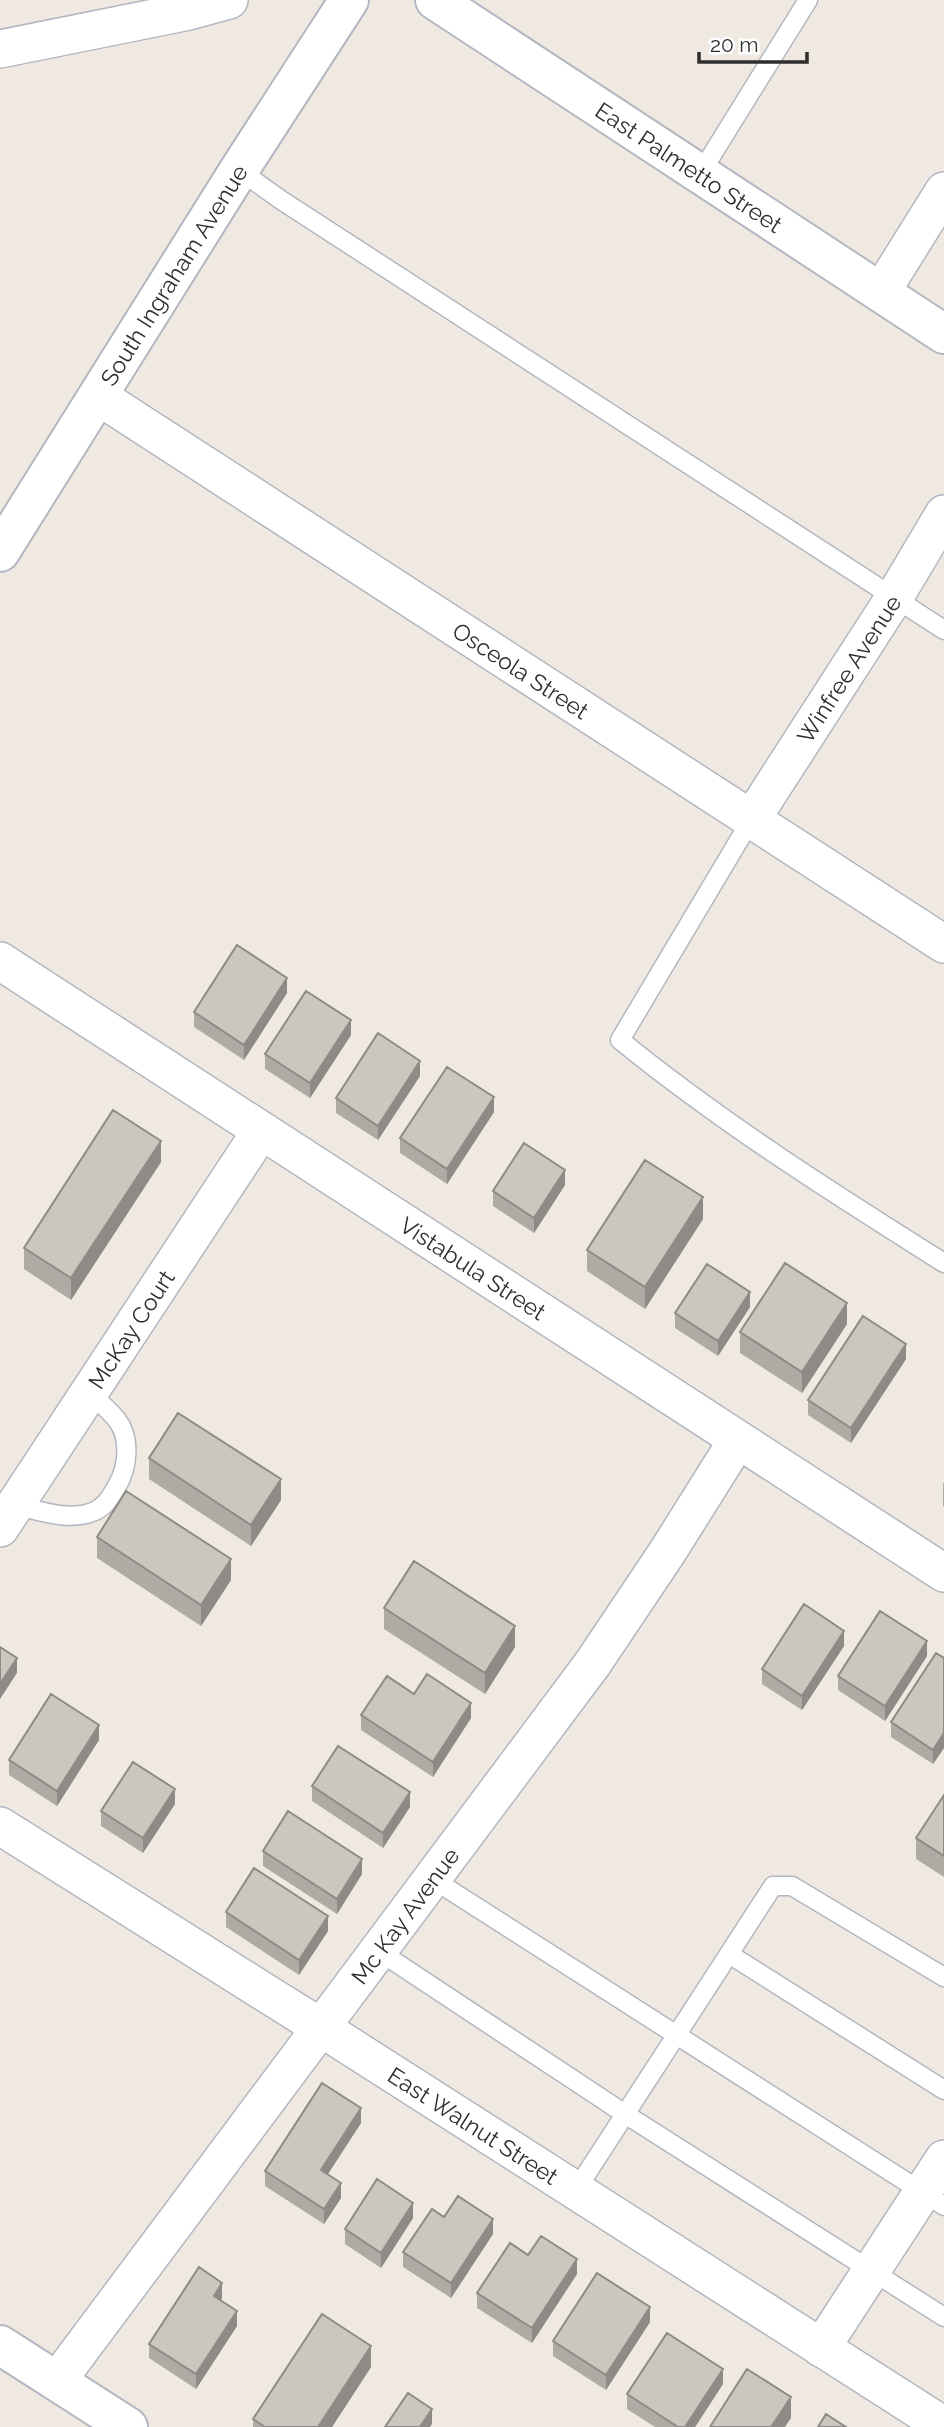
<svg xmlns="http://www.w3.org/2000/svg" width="944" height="2427" viewBox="0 0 944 2427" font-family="Raleway,sans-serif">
  <rect width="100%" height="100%" fill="#efe9e1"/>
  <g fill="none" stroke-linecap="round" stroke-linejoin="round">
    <!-- service casing -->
    <g stroke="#b4b7c1" stroke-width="21">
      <path id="service" d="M239 170 281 200 944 630
        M700 174 808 0
        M751 820 620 1040C722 1123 833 1193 944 1263
        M15 1505C40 1511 70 1522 95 1511 106 1506 111 1496 117 1486 128 1467 131 1438 117 1420 109 1410 98 1401 89 1392
        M431 1878 944 2206
        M377 1950 625 2114 944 2317
        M729 1954 944 2090
        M576 2190 773 1886H792L944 1977"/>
    </g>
    <!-- minor casing -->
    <g stroke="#b4b7c1" stroke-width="40">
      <g id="minor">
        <path d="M0 49 189 11 229 0"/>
        <path d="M881 292 944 191"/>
        <path id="s1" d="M98 396 944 944"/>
        <path id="s2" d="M751 820 894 598 944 514"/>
        <path id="s3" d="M0 961 944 1573"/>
        <path id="s4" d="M0 1528 261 1131"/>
        <path id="s5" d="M0 1826 320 2027 944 2426"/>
        <path d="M821 2348 944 2159"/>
        <path id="s6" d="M57 2381 593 1663 668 1551 737 1441"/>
      </g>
    </g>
    <!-- tertiary casing -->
    <g stroke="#b4b7c1" stroke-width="42">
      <g id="tertiary">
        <path id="s7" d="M435 0 944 334"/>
        <path id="s8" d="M0 552 239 170 349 0"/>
        <path d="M0 2345 128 2427"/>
      </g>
    </g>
    <!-- service -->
    <use href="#service" stroke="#fff" stroke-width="18"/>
    <!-- minor -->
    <use href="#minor" stroke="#fff" stroke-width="37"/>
    <!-- tertiary -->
    <use href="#tertiary" stroke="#fff" stroke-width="38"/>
  </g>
  <!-- wall -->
  <path fill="#afaba4" d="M287 993 244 1060 194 1027V1012Z
    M351 1035 310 1098 265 1069V1054Z
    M420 1076 378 1140 336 1113V1098Z
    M494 1112 447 1184 400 1153V1138Z
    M161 1162 71 1300 24 1269V1248Z
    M565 1185 534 1233 493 1206V1191Z
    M703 1219 645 1309 587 1271V1250Z
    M750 1307 718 1356 675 1328V1313Z
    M847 1324 802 1393 740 1353V1332Z
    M906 1359 851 1443 808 1415V1400Z
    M149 1458 281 1500 251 1546 149 1479Z
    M944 1482V1506H943V1484Z
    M97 1537 231 1580 201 1626 97 1558Z
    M384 1608 515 1647 485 1694 384 1629Z
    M844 1646 802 1710 762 1684V1669Z
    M927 1656 885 1721 838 1690V1676Z
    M944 1658V1748L933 1764 891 1737V1722Z
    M414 1694 471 1718 433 1777 361 1730V1715Z
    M99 1740 57 1806 9 1775V1760Z
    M312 1786 410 1807 383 1848 312 1801Z
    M944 1795V1877L916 1859V1838Z
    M175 1804 143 1853 101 1826V1811Z
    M263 1851 362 1874 337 1914 263 1866Z
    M226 1912 328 1931 299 1975 226 1927Z
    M361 2123 327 2174 341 2198 324 2224 265 2186V2171Z
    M413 2218 381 2268 345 2244V2229Z
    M493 2234 451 2298 403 2267V2252Z
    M528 2255 577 2274 532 2343 477 2308V2293Z
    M222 2298 221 2300 237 2326 196 2389 149 2358V2344Z
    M650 2322 606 2390 553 2356V2341Z
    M371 2367 332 2427H253V2419Z
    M723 2384 695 2427H655L627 2409V2394Z"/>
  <!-- shaded-wall -->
  <path fill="#8e8b86" d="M287 978V993L244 1060V1045Z
    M351 1020V1035L310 1098V1083Z
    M420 1061V1076L378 1140V1126Z
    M494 1097V1112L447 1184V1169Z
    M161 1141V1162L71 1300V1278Z
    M565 1170V1185L534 1233V1218Z
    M703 1197V1219L645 1309V1287Z
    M750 1292V1307L718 1356V1341Z
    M847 1303V1324L802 1393V1372Z
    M906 1344V1359L851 1443V1428Z
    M281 1479V1500L251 1546V1525Z
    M231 1559V1580L201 1626V1605Z
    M515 1626V1647L485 1694V1673Z
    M844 1631V1646L802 1710V1696Z
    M927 1641V1656L885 1721V1706Z
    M17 1658V1673L0 1699V1684Z
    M471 1703V1718L433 1777V1762Z
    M99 1725V1740L57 1806V1791Z
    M944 1733V1748L933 1764V1750Z
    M175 1789V1804L143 1853V1838Z
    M410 1792V1807L383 1848V1833Z
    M362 1859V1874L337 1914V1899Z
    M328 1916V1931L299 1975V1960Z
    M361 2108V2123L321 2185V2170Z
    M341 2183V2198L324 2224V2209Z
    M413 2203V2218L381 2268V2253Z
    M493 2219V2234L451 2298V2283Z
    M577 2259V2274L532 2343V2328Z
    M222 2283V2298L214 2311V2296Z
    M650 2307V2322L606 2390V2375Z
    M237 2311V2326L196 2389V2374Z
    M371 2346V2367L332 2427H318Z
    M723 2369V2384L695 2427H685Z
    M791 2397V2418L785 2427H771Z
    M432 2409V2424L430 2427H420Z"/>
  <!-- building -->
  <path fill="#cbc7bf" stroke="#8e8b86" stroke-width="2" d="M237 945 287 978 244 1045 194 1012Z
    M306 991 351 1020 310 1083 265 1054Z
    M378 1033 420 1061 378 1126 336 1098Z
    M447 1067 494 1097 447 1169 400 1138Z
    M113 1110 161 1141 71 1278 24 1248Z
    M524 1143 565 1170 534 1218 493 1191Z
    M645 1160 703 1197 645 1287 587 1250Z
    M785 1263 847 1303 802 1372 740 1332Z
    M707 1264 750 1292 718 1341 675 1313Z
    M863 1316 906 1344 851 1428 808 1400Z
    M178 1413 281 1479 251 1525 149 1458Z
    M126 1491 231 1559 201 1605 97 1537Z
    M414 1561 515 1626 485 1673 384 1608Z
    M804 1604 844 1631 802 1696 762 1669Z
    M880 1611 927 1641 885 1706 838 1676Z
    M0 1647 17 1658 0 1684Z
    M936 1653 944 1658V1733L933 1750 891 1722Z
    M427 1674 471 1703 433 1762 361 1715 387 1676 414 1694Z
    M51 1694 99 1725 57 1791 9 1760Z
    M338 1746 410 1792 383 1833 312 1786Z
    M133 1762 175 1789 143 1838 101 1811Z
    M944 1795V1856L916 1838Z
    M288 1811 362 1859 337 1899 263 1851Z
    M254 1868 328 1916 299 1960 226 1912Z
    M322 2083 361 2108 321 2170 341 2183 324 2209 265 2171Z
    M377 2179 413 2203 381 2253 345 2229Z
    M458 2196 493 2219 451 2283 403 2252 432 2209 444 2217Z
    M541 2236 577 2259 532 2328 477 2293 510 2243 528 2255Z
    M199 2267 222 2283 214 2296 237 2311 196 2374 149 2344Z
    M597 2273 650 2307 606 2375 553 2341Z
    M322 2314 371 2346 318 2427H265L253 2419Z
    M667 2333 723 2369 685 2427H678L627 2394Z
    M747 2369 791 2397 771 2427H710Z
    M408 2393 432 2409 420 2427H385Z
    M826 2414 846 2427H818Z"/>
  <g text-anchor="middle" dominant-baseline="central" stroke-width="6" stroke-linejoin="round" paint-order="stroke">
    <!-- street labels -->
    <g font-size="23" fill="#2e2e2e" stroke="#fff">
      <text stroke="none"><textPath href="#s7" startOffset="304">East Palmetto Street</textPath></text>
      <text stroke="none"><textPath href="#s8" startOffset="327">South Ingraham Avenue</textPath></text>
      <text stroke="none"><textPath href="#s2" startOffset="180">Winfree Avenue</textPath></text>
      <text stroke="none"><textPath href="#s1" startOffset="504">Osceola Street</textPath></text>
      <text stroke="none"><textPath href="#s3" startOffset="564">Vistabula Street</textPath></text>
      <text stroke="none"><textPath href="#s4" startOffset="238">McKay Court</textPath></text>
      <text stroke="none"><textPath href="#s6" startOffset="581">Mc Kay Avenue</textPath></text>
      <text stroke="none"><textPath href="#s5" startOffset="560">East Walnut Street</textPath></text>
    </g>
  </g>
  <!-- scale -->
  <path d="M699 52v10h108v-10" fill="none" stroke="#2e2e2e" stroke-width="3.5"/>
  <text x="710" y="52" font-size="21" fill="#2e2e2e" stroke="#ffffff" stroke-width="5" paint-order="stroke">20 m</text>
</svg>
